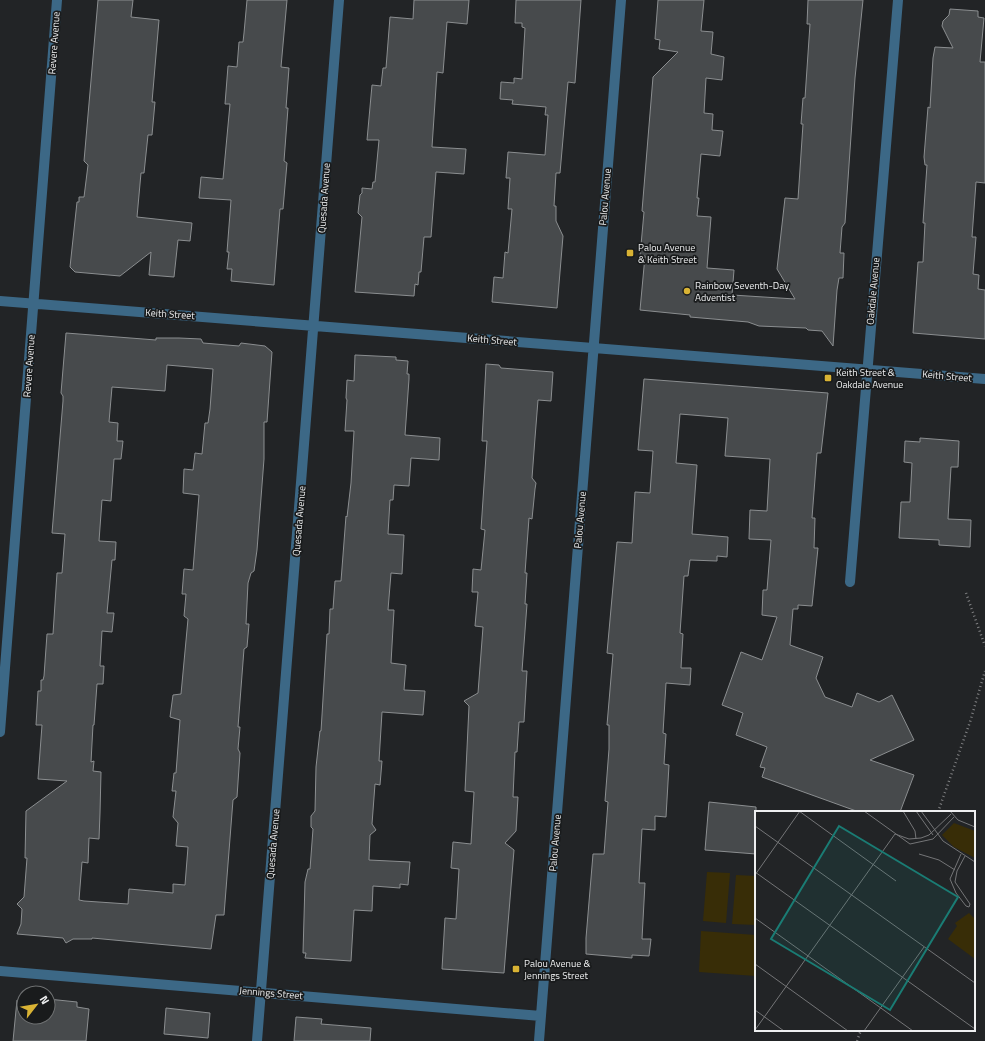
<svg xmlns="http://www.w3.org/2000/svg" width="985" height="1041" viewBox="0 0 985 1041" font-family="'Titillium Web',sans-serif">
  <rect width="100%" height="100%" fill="#222426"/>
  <!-- green -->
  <path fill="#382d07" d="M707 872 730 873 726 923 703 921Z
    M736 875 756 876V925L732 924Z
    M701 931 756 935V976L699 972Z"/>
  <!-- building -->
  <path fill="#474a4c" stroke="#8b8e90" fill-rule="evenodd" d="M98 0H133L131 17 159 20 152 102H155L152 135H148L144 173H141L137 217 192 223 190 241 178 240 174 277 149 275 151 252 120 276 75 272 70 267 77 202H79V197H84L88 165 84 161Z
    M247 0H287L281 67 289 68 286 108H288L284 161 287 163 283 209H280L274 285 231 281 232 269H227L229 252H227L231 200 199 198 201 177 223 179 230 104H225L228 66 237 67 239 42H243L244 33Z
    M414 0H469L467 24 447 22 443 73 437 72 432 147 466 149 464 174 436 172 431 237H424L421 272H419L418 285 415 284 414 296 355 292 362 217 358 213 360 195 362 193V188L372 189 373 182H375L379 140H367L372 85 381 86 383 68H386L390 17 413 19Z
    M516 0H581L575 83 568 82 560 173H556L554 206H556V221L563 236 557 308 492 302 494 277 503 278 505 252 508 253 512 209H508L510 178H506L508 152 545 155 548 115H545L546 107 512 104 513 100 500 99 501 82 514 83V78L522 79 525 28 522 27V23H515Z
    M658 0H704L701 31 713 32 711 54 724 57 722 80 706 78 704 113 713 114 712 130 723 131 720 156 701 154 697 198H699L697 216 711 217 707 268 734 270 732 295 795 299 777 269 785 198 798 199 803 124H801L803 98H805L810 24H807L808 0H863L855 78 845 223 842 227 840 253H844L843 278H839L837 290 833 346 822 331 808 330 806 328 759 326 748 322 690 317V315L640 310 645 256H640L644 212 642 211 653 77 678 52 659 49 660 40 655 39Z
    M950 9 978 11V17L984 18 980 62H985V183L976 182 972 237H976L973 274 979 275 978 289 985 290V339L913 333 918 262H923L925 223H923L924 208 927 165H925L924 157 928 107 930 108 933 58 935 47 953 48 942 26 943 21 949 15Z
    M66 333 156 340V338H179L201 339 203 343 239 346 241 343 265 346 272 352 267 422H264V459L257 550 254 571 251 573 248 583 246 624H249L247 647 244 649 238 727H240L238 749 240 753 237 797 233 800 224 915H216L211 949 92 938V939H73L66 943 63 938 17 934 21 924 22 909 17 904 24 897 27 858H25L26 811 67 781 38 779 42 725H36L38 691H41V680H43L44 676 47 634H53L57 573H62L65 534 52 533 63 401V396L61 393ZM167 365 213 369 210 409 208 423H205L202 454 195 453 193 470 184 469 183 493 199 495 193 570 184 569 182 594H186L184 616 188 619 181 694 173 695 170 717 180 720 176 773H174L172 791H176L173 817 178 823 176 846 188 847 185 885 173 884V893L129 889 128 904 84 901 79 900 82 862 88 863 89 838 99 839 100 813 101 772 93 771 94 761 91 762 93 725H94L97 684H103L104 666H100L102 631 112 632 114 613H107L112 560H115L116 542 99 541 102 500 111 501 114 459H121L123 441H117L118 423 109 422 112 387 165 391Z
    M355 355 396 357V360L408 361 407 374H409V379L405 435 440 438 439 460 411 458 409 486 394 485 393 500H390L388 534 404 535 402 574 391 573 388 610H394L391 663 406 665 404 690 425 691 423 715 382 712 379 761H382L380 785 375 784 372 824 376 830 370 835 369 860 410 862 408 885 400 884V888L373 886 372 911 354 910 351 961 305 958 306 953H303L305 882 308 869H310L313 829 311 827V816L315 811 316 767 320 731H321L327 634H329L330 609H333L335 581H341L346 516 347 517 351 483 354 431H345L347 400 346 398 347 380 354 381Z
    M486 364 499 365 501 368 553 372 551 401 538 400 535 438 532 478 536 483 535 489 532 519 529 518 525 573H527L525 604H527L522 671H527L524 722H519L517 752H515L513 797H518L516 831 505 843 514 850 504 973 442 969 445 918 456 919 459 869 451 868 453 842 471 844 474 792 465 791 469 706 464 701 478 693 483 627 475 626 478 592H472L473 569 481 570 485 530 481 529 487 441H482Z
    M644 379 828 393 821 453H817L812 518H815L814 548H818L812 606 798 605V609H793L790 645 823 657 816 678 825 697 852 707 857 693 879 702 892 695 914 740 870 760 914 775 900 812H859L762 777 765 768 760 767 767 747 736 735 743 713 722 705 741 652 762 660 777 617 762 615 763 590H767L771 540 749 539 750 510 767 511 770 459 725 456 728 418 680 414 676 463 697 465 692 534 728 537 727 557 717 556V561L690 560 688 576H684L680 633 683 634 681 668H691L690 685 666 683 663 733 666 734 664 764 669 765 666 817 655 816V830L642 829 639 883H645L642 939H651L649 956 632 955V958L586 954V938L593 854H604L608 802 605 801 609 749V725H607L613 654 607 653 617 542 632 543 635 492 650 493 653 451 638 450Z
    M920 438 959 441 958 467H951L948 519 971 520 970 547 939 545V540L899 538 901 502H910L912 463 904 462 905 441 920 442Z
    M709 802 756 807V854L705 850Z
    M21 997H24V1017H48V999L77 1002V1007L89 1009 86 1041H13L17 1000 20 1001Z
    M166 1008 210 1013 208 1038 164 1034Z
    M296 1017 322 1019 321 1024 371 1028 370 1041H294Z"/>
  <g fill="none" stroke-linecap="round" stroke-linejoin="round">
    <!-- path -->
    <path stroke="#808183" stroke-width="2.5" stroke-dasharray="1 3" stroke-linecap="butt" d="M966 593 985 646
      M938 812 970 722 985 671
      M857 1041 861 1030"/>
    <!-- street -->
    <path stroke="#3c6886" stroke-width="10" d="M0 301 985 379
      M850 582 898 0
      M0 732 57 0
      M0 971 541 1016
      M257 1041 339 0
      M539 1041 621 0"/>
  </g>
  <!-- markers -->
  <g fill="#d9b334" stroke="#191b1c" stroke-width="1.5">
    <rect x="626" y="249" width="8" height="8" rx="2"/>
    <circle cx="687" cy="291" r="4"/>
    <rect x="824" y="374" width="8" height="8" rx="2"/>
    <rect x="512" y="965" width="8" height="8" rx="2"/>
  </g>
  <g text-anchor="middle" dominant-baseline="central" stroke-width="3.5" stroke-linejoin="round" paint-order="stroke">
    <!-- street labels -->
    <g font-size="10" fill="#eeeff0" stroke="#191b1c">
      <text transform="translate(54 43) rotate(-86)">Revere Avenue</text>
      <text transform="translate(605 197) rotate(-85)">Palou Avenue</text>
      <text transform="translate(324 198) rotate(-86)">Quesada Avenue</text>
      <text transform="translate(873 291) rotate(-85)">Oakdale Avenue</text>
      <text transform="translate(170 314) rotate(4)">Keith Street</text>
      <text transform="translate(492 340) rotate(5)">Keith Street</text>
      <text transform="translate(29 366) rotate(-86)">Revere Avenue</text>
      <text transform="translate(947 376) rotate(5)">Keith Street</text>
      <text transform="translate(580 520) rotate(-85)">Palou Avenue</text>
      <text transform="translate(299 521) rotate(-85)">Quesada Avenue</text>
      <text transform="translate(555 843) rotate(-85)">Palou Avenue</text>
      <text transform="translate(273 844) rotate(-85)">Quesada Avenue</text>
      <text transform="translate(271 993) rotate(5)">Jennings Street</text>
    </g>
    <!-- poi labels -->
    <g font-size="10" fill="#eeeff0" stroke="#191b1c" text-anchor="start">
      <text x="638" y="247">Palou Avenue<tspan x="638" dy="12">&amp; Keith Street</tspan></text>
      <text x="695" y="285">Rainbow Seventh-Day<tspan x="695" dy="12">Adventist</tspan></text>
      <text x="836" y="372">Keith Street &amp;<tspan x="836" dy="12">Oakdale Avenue</tspan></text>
      <text x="524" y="963">Palou Avenue &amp;<tspan x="524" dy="12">Jennings Street</tspan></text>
    </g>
  </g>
  <!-- overview -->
  <g transform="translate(755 811)">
    <rect width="220" height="220" fill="#222426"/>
    <path d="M199 12 220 20V47L199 36 187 24ZM214 102 220 108V148L193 128 202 115 200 112Z" fill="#382d07"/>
    <path fill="none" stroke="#747577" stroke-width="1" d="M44 0 141 70M109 0 155 33 178 28 199 6M148 0 160 20 161 28M161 0 178 24M166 0 188 30 220 51M195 0 203 9 220 16M0 15 220 172M140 23 154 28 166 27 174 24 196 3M164 43 184 49 200 59M206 43 195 68 201 82 211 95 214 96M210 45 202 60 200 71 215 93 214 96M0 61 220 218M0 64 45 0M0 107 158 220M0 153 93 220M0 199 29 220M0 219 140 23M109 220 169 136"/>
    <path fill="#1a7c74" fill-opacity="0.15" stroke="#1a7c74" stroke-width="2" d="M84 15 203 86 135 199 16 128Z"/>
    <rect width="220" height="220" fill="none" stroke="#eeeff0" stroke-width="2"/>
  </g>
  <!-- north arrow -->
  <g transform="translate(36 1005) rotate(59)"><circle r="19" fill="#191b1c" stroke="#6e7071"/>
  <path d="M0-3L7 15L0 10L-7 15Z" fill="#d9b334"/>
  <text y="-6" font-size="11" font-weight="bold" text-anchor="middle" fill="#eeeff0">N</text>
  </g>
</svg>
